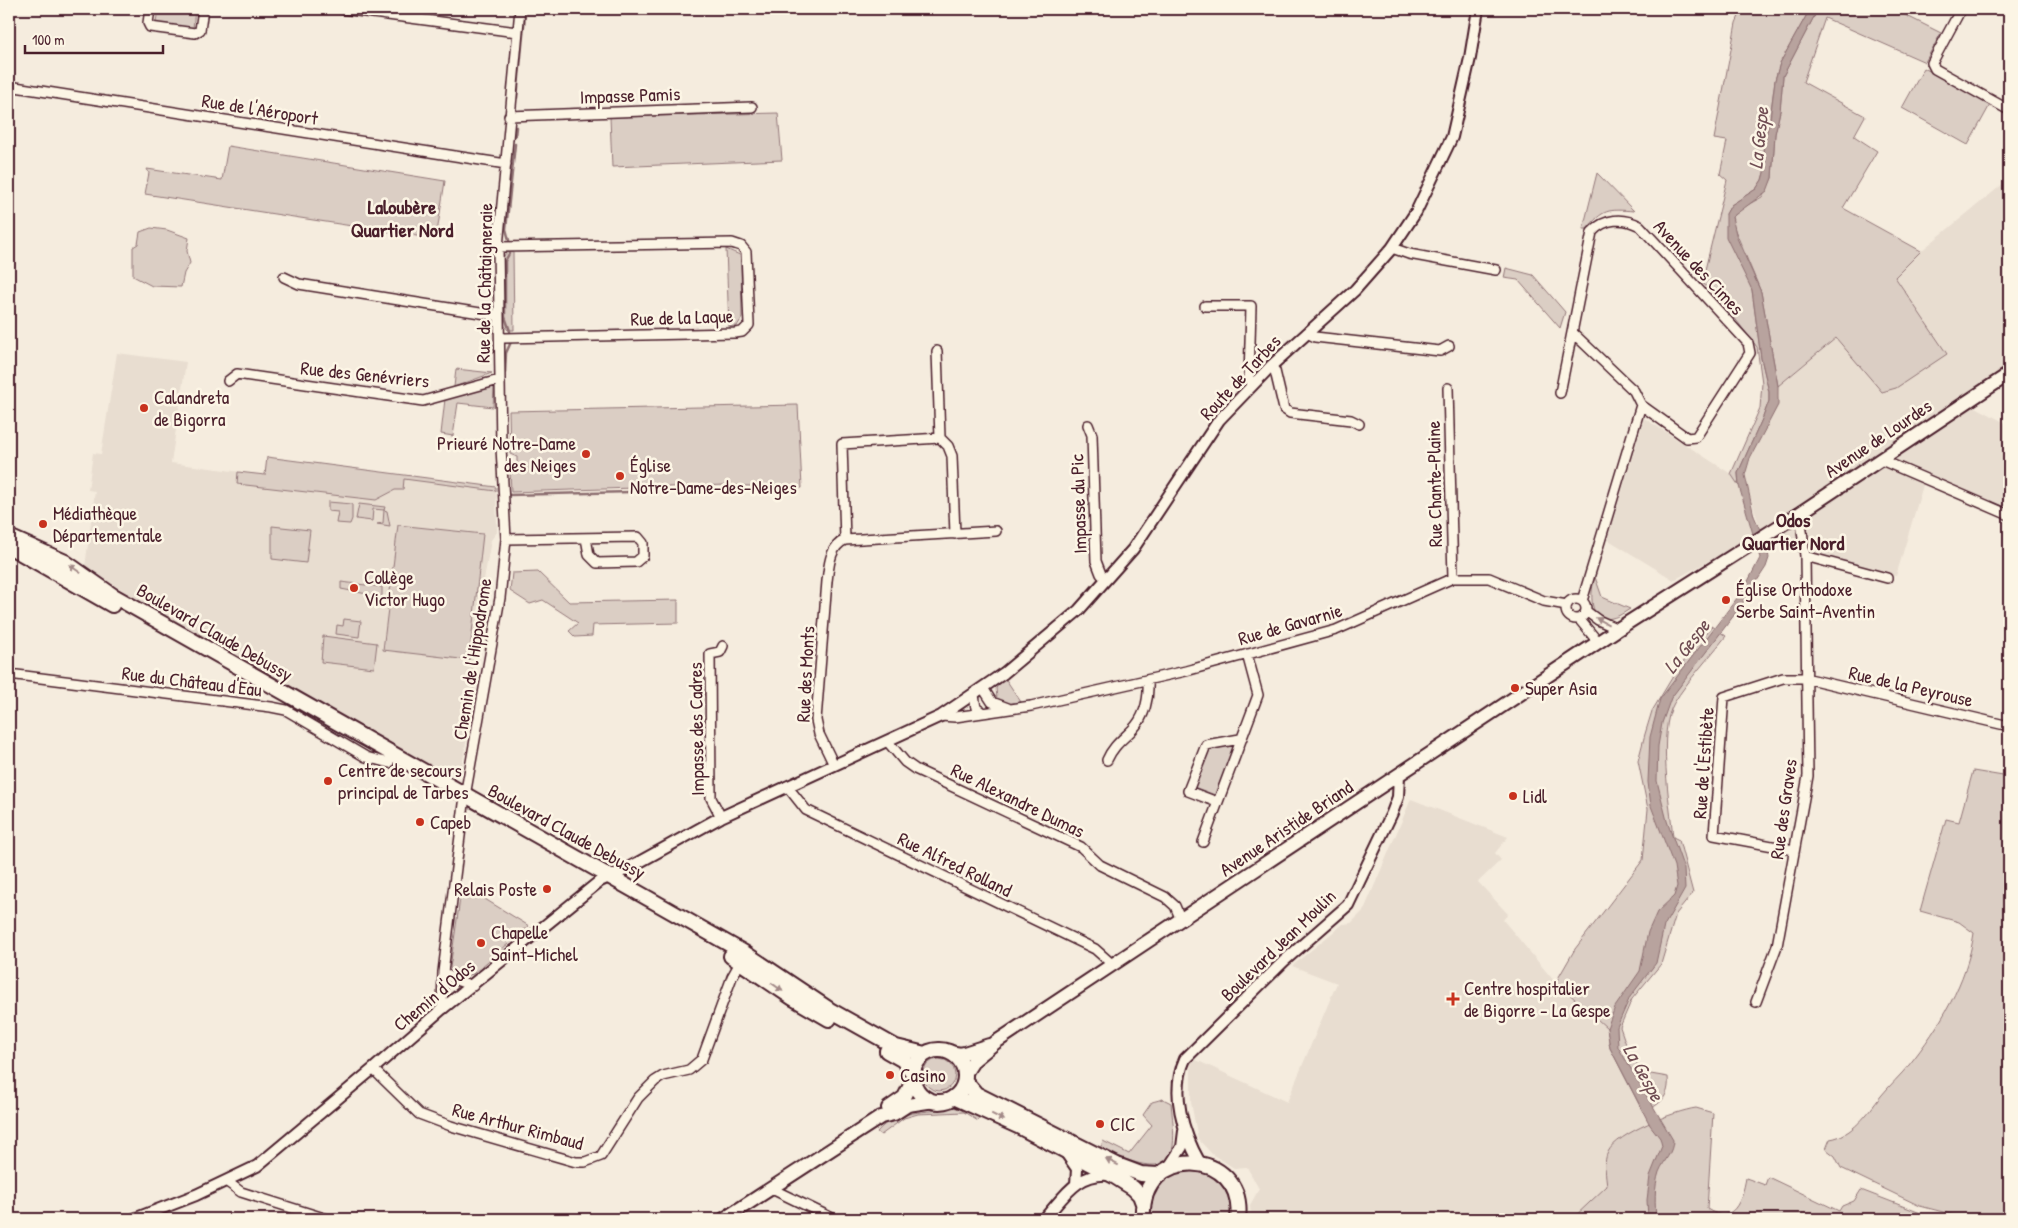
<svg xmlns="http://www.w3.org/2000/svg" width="2018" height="1228" viewBox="0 0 2018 1228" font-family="'Patrick Hand',sans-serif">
  <rect width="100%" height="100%" fill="#f5ecde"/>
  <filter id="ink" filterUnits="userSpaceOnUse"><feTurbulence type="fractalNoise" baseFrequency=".02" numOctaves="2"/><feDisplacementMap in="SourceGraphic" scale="10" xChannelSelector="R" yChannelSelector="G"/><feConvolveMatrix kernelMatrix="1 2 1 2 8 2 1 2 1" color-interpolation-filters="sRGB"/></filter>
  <g filter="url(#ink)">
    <!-- built -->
    <path fill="#e8ddd0" d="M2009 179V389L2004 386 1974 406 2009 425V513L1926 475 1896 576 1799 552 1798 545 1782 537 1775 523 1761 532 1746 482V469L1779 397 1778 386 1836 338 1946 354 1895 277 1921 251Z
      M117 353 186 362 171 463 264 475 267 457 496 487 497 532 491 540 474 637 478 651 474 666 475 690 461 772 455 778 446 777 228 652V647L208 635 199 637 85 567 95 491 88 490 93 453 101 454Z
      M1644 418 1731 474 1739 486 1755 536 1674 580 1607 539Z
      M1411 799 1508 837 1495 853 1501 860 1478 882 1508 914 1503 920 1555 982 1607 1028 1610 1048 1650 1125 1660 1138 1644 1219H1251L1250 1205 1259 1189 1247 1167 1234 1168 1212 1154 1198 1139 1191 1102V1064L1194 1059 1287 1102 1337 983 1292 966 1343 924 1351 923 1364 910Z"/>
    <!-- green -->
    <path fill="#dbcec4" stroke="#927678" d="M158 9H195L193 29 158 24 156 22Z
      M1742 9H1810L1780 63 1775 80 1770 119 1763 146 1765 169 1762 180 1756 189 1731 205 1726 214 1752 290 1761 358 1769 392V401L1763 417 1738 473 1739 486 1731 474 1760 408 1762 383 1757 347 1733 316 1702 282 1727 180 1720 174 1727 141 1714 139 1736 23Z
      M1818 9H1898L1897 11 1941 33 1925 62 1825 18 1803 82 1865 116 1854 136 1877 151 1843 208 1921 251 1895 277 1947 354 1896 388 1882 392 1836 338 1778 386 1761 292 1732 223 1733 217 1742 208 1762 197 1772 178 1775 134 1780 111 1783 76Z
      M1924 68 1990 105 1968 145 1902 108Z
      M778 113 782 160 612 167 610 117Z
      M228 146 445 181 436 239 145 194 149 173 147 169 222 180Z
      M1597 173 1634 211C1608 209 1603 209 1587 229H1583Z
      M151 228 167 230 189 238 187 251 190 263 184 273 181 287 152 286 133 276V247L138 244 140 232Z
      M726 249 740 255 741 261 742 318 737 326 729 327Z
      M507 252H513L514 330H508L504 325 502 258Z
      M1506 268 1533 275 1565 312 1560 328 1518 280 1504 278Z
      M456 369 492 373 454 387Z
      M491 385 494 388 493 407 458 403 453 436 441 434 445 399Z
      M798 405 802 488 726 485 511 492 510 471 517 467V457L510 454 509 411Z
      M267 457 496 487V491L404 479 403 490H395L376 500 237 484 238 472 265 475Z
      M328 502 352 504V519L350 524 336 523 338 512 328 511Z
      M359 504 385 507 384 510 387 511 390 526 377 524 383 523 384 510 373 509 372 521 356 519Z
      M398 525 483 534 469 660 383 650Z
      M272 526 310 530 306 563 272 559Z
      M538 572 569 602 678 600V623L593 625 592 636 575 637 569 631 578 623 543 600 530 604 510 591 512 573Z
      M1595 577 1602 597 1630 609C1625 612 1618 617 1612 618 1588 625 1590 590 1595 577Z
      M341 582 382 587V600H377L367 594 341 589Z
      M344 619 361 621 359 637 336 634 337 625 343 626Z
      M1711 626 1726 636C1709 658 1688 680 1674 703 1657 731 1670 805 1673 837L1679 840 1693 893 1676 914 1661 964 1632 999 1620 1027 1630 1056 1645 1073 1668 1077C1670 1097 1660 1105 1643 1112L1610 1048 1607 1028 1556 982 1575 949 1643 860 1648 809 1638 761 1645 734 1652 711 1675 673Z
      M323 636 377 643 374 668 321 662Z
      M1005 678 1021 702 1006 704 997 699 996 688Z
      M1226 746H1232L1233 749 1215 795 1194 787 1209 751Z
      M1973 771 2009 777V1219H1970L1920 1206 1841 1168 1835 1156 1826 1149 1830 1139C1852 1136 1868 1113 1881 1096 1890 1085 1900 1076 1909 1065 1940 1026 1967 982 1974 933L1959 922 1920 911 1946 819 1959 822Z
      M462 885 529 926 473 974C464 977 455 977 450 968Z
      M923 1075a16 16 0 1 1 32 0a16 16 0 1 1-32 0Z
      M1163 1099 1171 1103C1172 1116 1175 1132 1173 1146 1169 1183 1119 1156 1100 1149L1103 1141 1129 1154 1152 1125 1143 1115 1152 1102Z
      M952 1107 968 1110 980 1118 978 1121 964 1112 918 1114 904 1118 881 1135 877 1132C898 1107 926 1115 952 1107Z
      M1696 1108 1713 1113 1707 1209C1734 1226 1742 1200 1746 1178L1765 1185 1768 1177 1839 1211 1842 1206 1854 1201 1861 1190 1936 1219H1572L1607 1186C1606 1176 1603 1161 1608 1152 1617 1133 1675 1111 1696 1108Z
      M1195 1168C1221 1176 1231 1193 1232 1219H1150C1143 1200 1161 1175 1179 1169 1184 1168 1190 1169 1195 1168Z"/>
    <!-- water -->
    <path fill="#b8a39e" stroke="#8c6e70" d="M1810 9H1818L1783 76 1780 111 1775 134 1772 178 1767 191 1732 217 1737 238 1761 292 1778 386V405L1750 458 1745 475 1754 516 1767 546 1769 558 1766 567 1738 610 1671 698 1662 723 1658 746 1657 781 1667 821 1684 869 1685 889 1664 926 1656 963 1630 997 1617 1027 1618 1047 1673 1140C1673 1153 1664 1160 1659 1172 1654 1187 1655 1204 1656 1219H1648L1647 1200 1650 1176 1662 1146 1660 1138 1650 1125 1610 1048 1607 1028 1615 1007 1640 971 1648 932 1657 912 1674 896 1677 886 1674 866 1651 806 1648 782 1650 737 1660 699 1744 589 1760 558 1739 486 1738 473 1763 417 1769 401V392L1761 358 1752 290 1726 237V214L1731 205 1756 189 1762 180 1765 169 1763 146 1770 119 1775 80 1780 63Z"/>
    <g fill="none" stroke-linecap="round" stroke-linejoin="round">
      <!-- stream -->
      <path stroke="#8c6e70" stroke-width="2.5" d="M517 98 525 15
        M515 136 516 127
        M509 240 506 229 515 144
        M509 254 505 261V317L510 331
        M505 373 506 353 511 342
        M509 495 671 491"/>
      <!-- minor casing -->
      <g stroke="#4a1f2b" stroke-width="12">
        <path id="minor" d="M150 9 148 23 150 27 195 33 200 30 203 9
          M342 9 517 32
          M1961 9 1932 63 1935 69 2009 110
          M9 86 506 164
          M509 116 752 107
          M498 247 732 243 741 246 746 252 749 325 742 332 735 333 504 338 500 336
          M1392 248 1409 254 1496 270
          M284 277 299 284 499 316
          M1205 306H1251L1249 379 1253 384
          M1307 333 1315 337 1440 351 1449 346
          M1573 333 1634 391 1641 405
          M937 351 940 438 948 446 952 456 955 534
          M1271 366 1275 371 1284 409 1290 413 1351 420 1359 424
          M228 381 237 374 423 401 499 380
          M1448 388 1453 578
          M1560 393 1592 232C1605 218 1623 217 1640 226L1748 343 1750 353 1696 437 1687 438 1641 405 1582 601
          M1088 425 1092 435 1096 561 1101 574 1106 579
          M1879 459 2009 515
          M506 539 638 537 643 543V556L636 562 597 563 589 555 586 538
          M845 540 842 444 940 438
          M1805 556 1887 578
          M1566 609a10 10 0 1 1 20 0a10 10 0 1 1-20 0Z
          M1586 611 1598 620 1618 629
          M1579 619 1599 643
          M9 674 271 707 286 710 366 757 389 763
          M983 688 992 702 1008 708
          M974 695 976 708 983 713
          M941 716 955 717 1031 706 1186 671 1336 630 1453 578H1489L1544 601 1567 605
          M888 742 905 762 915 769 1081 847 1100 865 1165 897 1175 906 1181 920
          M1107 760C1113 746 1122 740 1132 730 1145 717 1149 698 1148 681
          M834 765 819 734 816 720 827 581C829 567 829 547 845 540L996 531
          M787 786 806 810 1095 949 1113 965
          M1217 802 1188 791 1206 745 1240 739
          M721 817 711 798 710 654 720 652 723 646
          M1203 842 1258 695 1247 654
          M1794 850 1714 835 1724 697 1783 678H1805L2009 726
          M443 972 453 979 473 986
          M1756 1002 1777 946 1808 776 1805 556 1800 513
          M442 1009 443 972 465 796 500 598 506 539 501 447 498 247 520 9
          M373 1069 419 1114 451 1126 576 1162H585L601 1156 638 1098 655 1081 663 1076 689 1070 702 1059 732 977 741 961
          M226 1181 241 1192 327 1219
          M772 1189 834 1219"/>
      </g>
      <!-- tertiary casing -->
      <g stroke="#4a1f2b" stroke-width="14">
        <path id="tertiary" d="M1066 1153 1077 1169 1076 1184
          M1200 1163C1183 1133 1170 1092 1185 1059L1284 961 1348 905 1392 813 1398 797 1399 776
          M1169 1167 1182 1147 1184 1131
          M134 1219 196 1195 257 1166 373 1069 442 1009 600 881 623 871 721 817 941 716 1004 673 1079 610 1133 549 1219 420 1271 366 1355 290 1392 248 1416 212 1452 137 1470 58 1478 9
          M1044 1219C1064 1197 1077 1172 1110 1175"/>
      </g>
      <!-- secondary casing -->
      <g stroke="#4a1f2b" stroke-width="16">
        <path id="secondary" d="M949 1052 961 1054 989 1045
          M965 1074 974 1060 996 1042 1618 629 1800 513 2009 374
          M888 1108 904 1097 913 1079
          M724 1219 881 1117 894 1114 908 1105 934 1101"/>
      </g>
      <!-- primary casing -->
      <g stroke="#4a1f2b" stroke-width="18">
        <path id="primary" d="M9 537 65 562 112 595 743 952 830 1010 896 1047 925 1054
          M12 548 112 605
          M731 956 793 998 829 1019
          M913 1076a26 26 0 1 1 52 0a26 26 0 1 1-52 0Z
          M887 1051 903 1060 913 1073
          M965 1081 976 1094 1117 1165 1141 1174 1158 1175
          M954 1097 1018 1126 1114 1176 1133 1188 1140 1195 1143 1203
          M1143 1219C1138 1143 1247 1147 1238 1219"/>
      </g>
      <!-- minor -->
      <use href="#minor" stroke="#fcf5e5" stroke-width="9"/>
      <!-- tertiary -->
      <use href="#tertiary" stroke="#fcf5e5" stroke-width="10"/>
      <!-- secondary -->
      <use href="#secondary" stroke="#fcf5e5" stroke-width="12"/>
      <!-- primary -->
      <use href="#primary" stroke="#fcf5e5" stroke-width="14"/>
    </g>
    <!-- one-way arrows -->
    <defs><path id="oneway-solid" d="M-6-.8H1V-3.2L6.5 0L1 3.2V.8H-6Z" transform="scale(1.25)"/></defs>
    <g fill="#a38a88">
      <use href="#oneway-solid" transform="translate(75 569) rotate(-145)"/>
      <use href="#oneway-solid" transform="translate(1602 621) rotate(-152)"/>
      <use href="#oneway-solid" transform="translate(777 987) rotate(36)"/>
      <use href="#oneway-solid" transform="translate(998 1117) rotate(26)"/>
      <use href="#oneway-solid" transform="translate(1112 1162) rotate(-153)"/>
    </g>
  </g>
  <!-- markers -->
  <g fill="#c8321e" stroke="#fcf5e5" stroke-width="2">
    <circle cx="144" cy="408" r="5"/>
    <circle cx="586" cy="454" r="5"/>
    <circle cx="620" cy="476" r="5"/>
    <circle cx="43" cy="524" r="5"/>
    <circle cx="354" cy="588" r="5"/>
    <circle cx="1726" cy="600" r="5"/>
    <circle cx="1515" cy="688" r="5"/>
    <circle cx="328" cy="781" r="5"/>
    <circle cx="1513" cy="796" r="5"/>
    <circle cx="420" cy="822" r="5"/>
    <circle cx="547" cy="889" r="5"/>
    <circle cx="481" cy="943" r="5"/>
    <path d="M1450.5 991.5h5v5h5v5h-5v5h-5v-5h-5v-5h5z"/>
    <circle cx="890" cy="1075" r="5"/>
    <circle cx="1100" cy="1124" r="5"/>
  </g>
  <g text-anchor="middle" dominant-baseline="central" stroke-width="5" stroke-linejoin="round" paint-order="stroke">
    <!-- street labels -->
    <g font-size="19" fill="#4a1f2b" stroke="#fcf5e5">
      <text transform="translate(630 95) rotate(-2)">Impasse Pamis</text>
      <text transform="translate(260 109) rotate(9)">Rue de l'Aéroport</text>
      <text transform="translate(1699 267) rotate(47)">Avenue des Cimes</text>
      <text transform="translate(484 283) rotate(-89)">Rue de la Châtaigneraie</text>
      <text transform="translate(682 317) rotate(-2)">Rue de la Laque</text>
      <text transform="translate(365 374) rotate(6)">Rue des Genévriers</text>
      <text transform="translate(1240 377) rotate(-47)">Route de Tarbes</text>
      <text transform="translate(1878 438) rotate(-34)">Avenue de Lourdes</text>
      <text transform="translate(1434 484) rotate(-91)">Rue Chante-Plaine</text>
      <text transform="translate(1078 504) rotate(-92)">Impasse du Pic</text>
      <text transform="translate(1290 624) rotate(-16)">Rue de Gavarnie</text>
      <text transform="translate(215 632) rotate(30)">Boulevard Claude Debussy</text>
      <text transform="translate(472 659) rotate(-81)">Chemin de l'Hippodrome</text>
      <text transform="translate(805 674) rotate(-87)">Rue des Monts</text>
      <text transform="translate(192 681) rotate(7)">Rue du Château d'Eau</text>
      <text transform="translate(1911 686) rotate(13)">Rue de la Peyrouse</text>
      <text transform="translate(696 729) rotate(-91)">Impasse des Cadres</text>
      <text transform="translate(1703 763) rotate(-86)">Rue de l'Estibète</text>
      <text transform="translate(1018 800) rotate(26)">Rue Alexandre Dumas</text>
      <text transform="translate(1783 809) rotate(-82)">Rue des Graves</text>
      <text transform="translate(1286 828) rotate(-34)">Avenue Aristide Briand</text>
      <text transform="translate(567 831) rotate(29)">Boulevard Claude Debussy</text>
      <text transform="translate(955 864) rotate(26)">Rue Alfred Rolland</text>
      <text transform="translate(1278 945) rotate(-44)">Boulevard Jean Moulin</text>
      <text transform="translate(434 995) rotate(-40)">Chemin d'Odos</text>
      <text transform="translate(518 1126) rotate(15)">Rue Arthur Rimbaud</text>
    </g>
    <!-- poi labels -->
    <g font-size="19" fill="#4a1f2b" stroke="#fcf5e5" text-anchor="start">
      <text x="154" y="397">Calandreta<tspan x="154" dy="22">de Bigorra</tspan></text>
      <text x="576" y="443" text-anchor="end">Prieuré Notre-Dame<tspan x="576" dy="22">des Neiges</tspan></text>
      <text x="630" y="465">Église<tspan x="630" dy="22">Notre-Dame-des-Neiges</tspan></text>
      <text x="53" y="513">Médiathèque<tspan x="53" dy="22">Départementale</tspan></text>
      <text x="364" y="577">Collège<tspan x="364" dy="22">Victor Hugo</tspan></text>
      <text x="1736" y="589">Église Orthodoxe<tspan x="1736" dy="22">Serbe Saint-Aventin</tspan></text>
      <text x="1525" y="688">Super Asia</text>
      <text x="338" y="770">Centre de secours<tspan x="338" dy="22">principal de Tarbes</tspan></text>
      <text x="1523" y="796">Lidl</text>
      <text x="430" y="822">Capeb</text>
      <text x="537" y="889" text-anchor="end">Relais Poste</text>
      <text x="491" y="932">Chapelle<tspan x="491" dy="22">Saint-Michel</tspan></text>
      <text x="1464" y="988">Centre hospitalier<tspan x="1464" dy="22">de Bigorre - La Gespe</tspan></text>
      <text x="900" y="1075">Casino</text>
      <text x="1110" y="1124">CIC</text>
    </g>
    <!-- water labels -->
    <g font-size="20" font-style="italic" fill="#704d53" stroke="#fcf5e5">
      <text transform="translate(1758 138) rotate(-84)">La Gespe</text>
      <text transform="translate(1686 646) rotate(-52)">La Gespe</text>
      <text transform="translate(1644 1072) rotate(61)">La Gespe</text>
    </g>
    <!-- neighbourhood labels -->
    <g font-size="20" font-weight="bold" fill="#4a1f2b" stroke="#fcf5e5">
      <text x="402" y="206">Laloubère<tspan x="402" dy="23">Quartier Nord</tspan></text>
      <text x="1793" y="519">Odos<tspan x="1793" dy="23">Quartier Nord</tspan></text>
    </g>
  </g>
  <!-- margin -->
  <rect width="2018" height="1228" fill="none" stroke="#fcf5e5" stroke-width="30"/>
  <rect x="15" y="15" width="1988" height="1198" fill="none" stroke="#4a1f2b" stroke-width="2" filter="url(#ink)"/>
  <!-- scale -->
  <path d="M25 45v8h138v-8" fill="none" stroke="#4a1f2b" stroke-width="2.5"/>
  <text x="32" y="45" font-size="15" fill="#4a1f2b" stroke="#fcf5e5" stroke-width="4" paint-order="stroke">100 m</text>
</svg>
